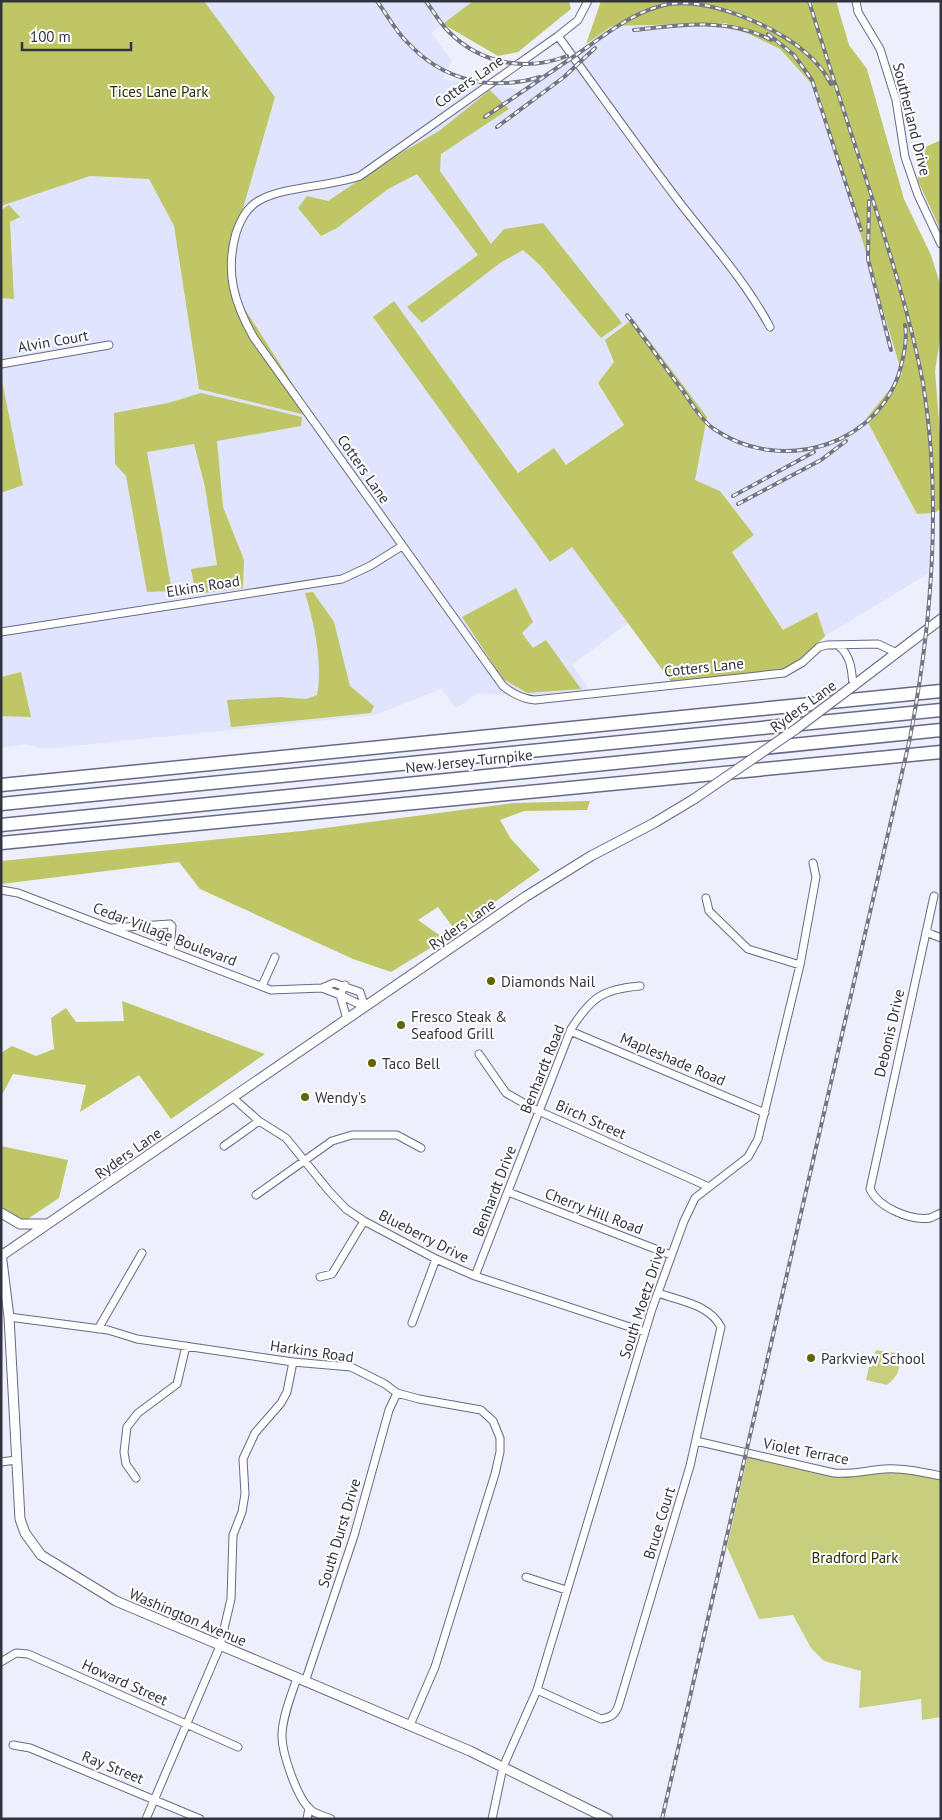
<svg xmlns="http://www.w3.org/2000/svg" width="942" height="1820" viewBox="0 0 942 1820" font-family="'PT Sans',sans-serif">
  <rect width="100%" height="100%" fill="#edeffc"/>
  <!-- built -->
  <path fill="#e0e4fc" d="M204 1H473L431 33 452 61 442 79 523 90 612 26 726 23 780 49 818 91 902 374 917 514 934 513 931 572 825 636 817 612 783 630 732 551 754 535 720 491 695 480 697 459 614 362 624 424 566 465 554 448 518 473 394 301 550 562 572 547 628 623 572 665 590 691 533 697 478 693 456 708 441 689 375 715 43 749 26 744 1 748V206L90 176 149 179 174 226 199 389 314 416 234 292 236 233 275 97Z"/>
  <!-- green -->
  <path fill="#c7ce7e" d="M876 1350 896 1353C902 1368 899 1375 887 1385L866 1380 869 1367H872Z
    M749 1450 847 1472 904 1465 941 1475V1717L922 1720 921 1699 859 1708 861 1671 824 1661 811 1648 793 1615 759 1619 727 1547Z"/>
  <!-- forest -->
  <path fill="#bfc666" d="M1 1H204L275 97 236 233 234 292 314 417 199 389 174 226 149 179 90 176 1 206Z
    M473 1H569L571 9 518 52 498 56 443 24Z
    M601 1H836L849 45 867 69 904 199 931 255 941 287V333L935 371 941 446V509L934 513 917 514 866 419 902 374 818 91 780 49 726 23 612 26 586 44Z
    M490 90 509 109 441 154 440 171 491 244 504 229 543 223 622 323 601 338 540 265 523 250 500 263 422 323 407 307 478 255 417 174 388 189 337 228 321 236 298 208 307 196 328 201 392 158 439 131Z
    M941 140V231L918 181 919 150Z
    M9 205 20 217 10 222 14 299 1 298V210Z
    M394 301 518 473 554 448 566 465 624 425 598 383 614 362 605 340 633 319 707 417 695 480 720 491 754 535 732 552 783 630 817 612 825 636 791 671 672 683 572 547 550 562 373 317Z
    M1 376 23 485 1 493Z
    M201 393 302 417 301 426 217 441 223 507 244 560 243 588 196 594 191 569 217 565 205 487 194 444 147 452 172 591 147 592 126 476 115 464 114 413 168 403Z
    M516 588 533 622 522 633 533 648 546 640 581 689 527 693 503 679 462 617Z
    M313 592 334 622 350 686 374 706 371 713 231 727 227 700 280 697 306 699 317 695C323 664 314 622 305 593Z
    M21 672 31 717 1 716V677Z
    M590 801 587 810 524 811 500 820 511 839 540 870 455 930 438 907 418 920 445 939 391 972 353 959 200 889 179 862 1 884V861L302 831 514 803Z
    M122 1001 265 1054 171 1119 139 1075 80 1112 86 1085 13 1074 1 1097V1053L12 1046 36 1056 54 1049 51 1018 66 1008 76 1022 124 1021Z
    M1 1146 68 1160 59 1198 23 1222 1 1209Z"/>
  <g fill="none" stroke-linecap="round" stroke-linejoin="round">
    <!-- street casing -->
    <g stroke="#666a86" stroke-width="9">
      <path id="street" d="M588 1 578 20 558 36 360 176C329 187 286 186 260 200 247 207 241 219 236 233 225 272 234 303 254 338L503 686C513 694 522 699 535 700L784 673 803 662 819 647 827 645 878 644 897 653
        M856 1 858 12 880 49 896 100 905 157 918 195 941 244
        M558 36C599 92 638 148 680 203 711 243 746 282 770 327
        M1 364 109 345
        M1 632 342 579 370 566 402 546
        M839 646C851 656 852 671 853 686
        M1 890 18 893 271 990 322 988 334 983 360 992 365 1007
        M934 896 870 1189C878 1207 910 1221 930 1218 933 1217 938 1214 941 1213
        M706 898 709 911 748 949 800 965
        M112 928 170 924 172 926 170 951
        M926 932 941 938
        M345 985 340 995 365 1007
        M262 986 275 957
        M322 988 340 995 347 1019
        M570 1031 765 1113
        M479 1054 506 1093 534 1109 709 1187
        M232 1097 259 1121 286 1138 329 1191 346 1209 364 1221 436 1259 475 1276 645 1332
        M224 1146 259 1121
        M508 1192 671 1255
        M256 1195 332 1141 352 1135H397L421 1148
        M475 1276 571 1029C591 998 602 989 640 986
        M320 1277 332 1274 364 1221
        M9 1317 108 1330 137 1339 293 1362 351 1367 385 1384 397 1393 419 1399 481 1410 493 1421 500 1438V1452L495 1474 435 1667 410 1725
        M412 1323 436 1259
        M98 1329 142 1253
        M696 1441 834 1473C852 1475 868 1470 885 1469 904 1468 922 1472 941 1476
        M1 1462 16 1460
        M136 1478 126 1464 124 1452 127 1427 138 1413 177 1384 186 1346
        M526 1577 566 1590
        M1 1662 16 1653 28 1654 238 1747
        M297 1678C291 1696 283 1715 282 1734 281 1751 297 1798 310 1809 314 1814 325 1816 331 1819
        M305 1682 354 1536 389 1410 397 1393
        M537 1690 601 1719C612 1717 616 1714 619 1704L690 1466 721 1327C709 1304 680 1301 658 1293
        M13 1745 30 1748 200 1819
        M146 1819 220 1646 231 1599 233 1535 242 1512 245 1494 243 1459 255 1433 281 1403 287 1392 293 1362
        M307 1819 309 1808
        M492 1819 503 1767 537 1690 652 1309 684 1221 695 1198 748 1157 758 1139 800 965 816 877 813 863"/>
    </g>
    <!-- secondary casing -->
    <g stroke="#666a86" stroke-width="11">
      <path id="secondary" d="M853 686 941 619
        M1 1213 20 1224H46
        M1 1253 9 1317 20 1519 25 1533 41 1555 116 1601 470 1751 608 1819
        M1 1256 525 897 591 856 654 823 694 799"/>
    </g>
    <!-- highway casing -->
    <g stroke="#666a86" stroke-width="15">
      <path id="highway" d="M1 785 941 691
        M1 804 941 710
        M1 825 941 730
        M1 843 941 752"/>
    </g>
    <!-- street -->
    <use href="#street" stroke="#fff" stroke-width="7"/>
    <!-- secondary -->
    <use href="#secondary" stroke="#fff" stroke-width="9"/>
    <!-- highway -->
    <use href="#highway" stroke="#fff" stroke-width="12"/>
    <!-- rail casing -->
    <g stroke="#757683" stroke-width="4">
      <path id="rail" d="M377 1C387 15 395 30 407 42 442 80 490 92 540 77
        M426 1C433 11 440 23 449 32 481 64 526 72 567 56
        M634 30C682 25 727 17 771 40
        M768 34 794 55 812 80 861 230
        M485 117C514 97 544 77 573 57 603 37 632 11 669 4 700 0 732 11 760 24 788 37 817 56 831 84
        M497 127 564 77 595 48
        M869 201 868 259 891 350
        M627 315C646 340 664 366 683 391 692 404 702 421 714 429 782 476 884 445 902 362 905 350 907 337 905 325
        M733 496 814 452
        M738 504 821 460 846 441
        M662 1819 910 738C932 622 942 499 923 383 910 316 889 250 868 185 848 124 828 63 809 1"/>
    </g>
    <!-- rail -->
    <use href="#rail" stroke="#fff" stroke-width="2" stroke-dasharray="5.5" stroke-linecap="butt"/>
    <!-- secondary-bridge casing -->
    <g stroke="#666a86" stroke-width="11" stroke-linecap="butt">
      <path id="secondary-bridge" d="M694 799 796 729 853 686"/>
    </g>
    <!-- secondary-bridge -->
    <use href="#secondary-bridge" stroke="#fff" stroke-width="9"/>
  </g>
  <!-- markers -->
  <g fill="#616500" stroke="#fff" stroke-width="2">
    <circle cx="491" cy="981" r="5"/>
    <circle cx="401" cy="1025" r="5"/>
    <circle cx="372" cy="1063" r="5"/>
    <circle cx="305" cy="1097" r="5"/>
    <circle cx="811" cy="1358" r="5"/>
  </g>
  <g text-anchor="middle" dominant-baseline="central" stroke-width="4" stroke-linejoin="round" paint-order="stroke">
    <!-- street labels -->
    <g font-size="15" fill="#323340" stroke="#fff">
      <text transform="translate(469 81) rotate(-35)">Cotters Lane</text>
      <text transform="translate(912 119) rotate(76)">Southerland Drive</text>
      <text transform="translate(53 341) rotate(-10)">Alvin Court</text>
      <text transform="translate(364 469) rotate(55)">Cotters Lane</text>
      <text transform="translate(203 586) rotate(-9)">Elkins Road</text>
      <text transform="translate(704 667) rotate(-6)">Cotters Lane</text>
      <text transform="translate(803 706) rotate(-36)">Ryders Lane</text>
      <text transform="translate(469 761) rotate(-6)">New Jersey Turnpike</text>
      <text transform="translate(462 924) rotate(-35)">Ryders Lane</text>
      <text transform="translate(165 934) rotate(21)">Cedar Village Boulevard</text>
      <text transform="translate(889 1033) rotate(-77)">Debonis Drive</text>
      <text transform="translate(673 1059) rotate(23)">Mapleshade Road</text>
      <text transform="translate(542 1069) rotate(-68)">Benhardt Road</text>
      <text transform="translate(591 1119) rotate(24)">Birch Street</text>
      <text transform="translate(128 1153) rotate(-35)">Ryders Lane</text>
      <text transform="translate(494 1191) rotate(-69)">Benhardt Drive</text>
      <text transform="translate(594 1211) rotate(21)">Cherry Hill Road</text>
      <text transform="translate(424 1236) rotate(27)">Blueberry Drive</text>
      <text transform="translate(642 1302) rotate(-72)">South Moetz Drive</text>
      <text transform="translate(312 1351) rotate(8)">Harkins Road</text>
      <text transform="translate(806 1451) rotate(11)">Violet Terrace</text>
      <text transform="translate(659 1523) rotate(-73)">Bruce Court</text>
      <text transform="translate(339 1533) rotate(-73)">South Durst Drive</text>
      <text transform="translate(188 1617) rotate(23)">Washington Avenue</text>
      <text transform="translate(125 1682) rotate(24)">Howard Street</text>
      <text transform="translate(113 1767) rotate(22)">Ray Street</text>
    </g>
    <!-- park labels -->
    <g font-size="15" fill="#2b2d03" stroke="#fff">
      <text x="159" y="91">Tices Lane Park</text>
      <text x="855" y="1557">Bradford Park</text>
    </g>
    <!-- poi labels -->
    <g font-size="15" fill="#323340" stroke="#fff" text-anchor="start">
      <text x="501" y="981">Diamonds Nail</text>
      <text x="411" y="1016">Fresco Steak &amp;<tspan x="411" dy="17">Seafood Grill</tspan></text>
      <text x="382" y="1063">Taco Bell</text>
      <text x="315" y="1097">Wendy's</text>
      <text x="821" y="1358">Parkview School</text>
    </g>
  </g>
  <!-- border -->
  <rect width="942" height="1820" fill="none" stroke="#323340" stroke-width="5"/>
  <!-- scale -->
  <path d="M22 42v8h109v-8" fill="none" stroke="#323340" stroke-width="2.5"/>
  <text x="30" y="42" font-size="15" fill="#323340" stroke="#ffffff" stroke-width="4" paint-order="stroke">100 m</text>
</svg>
